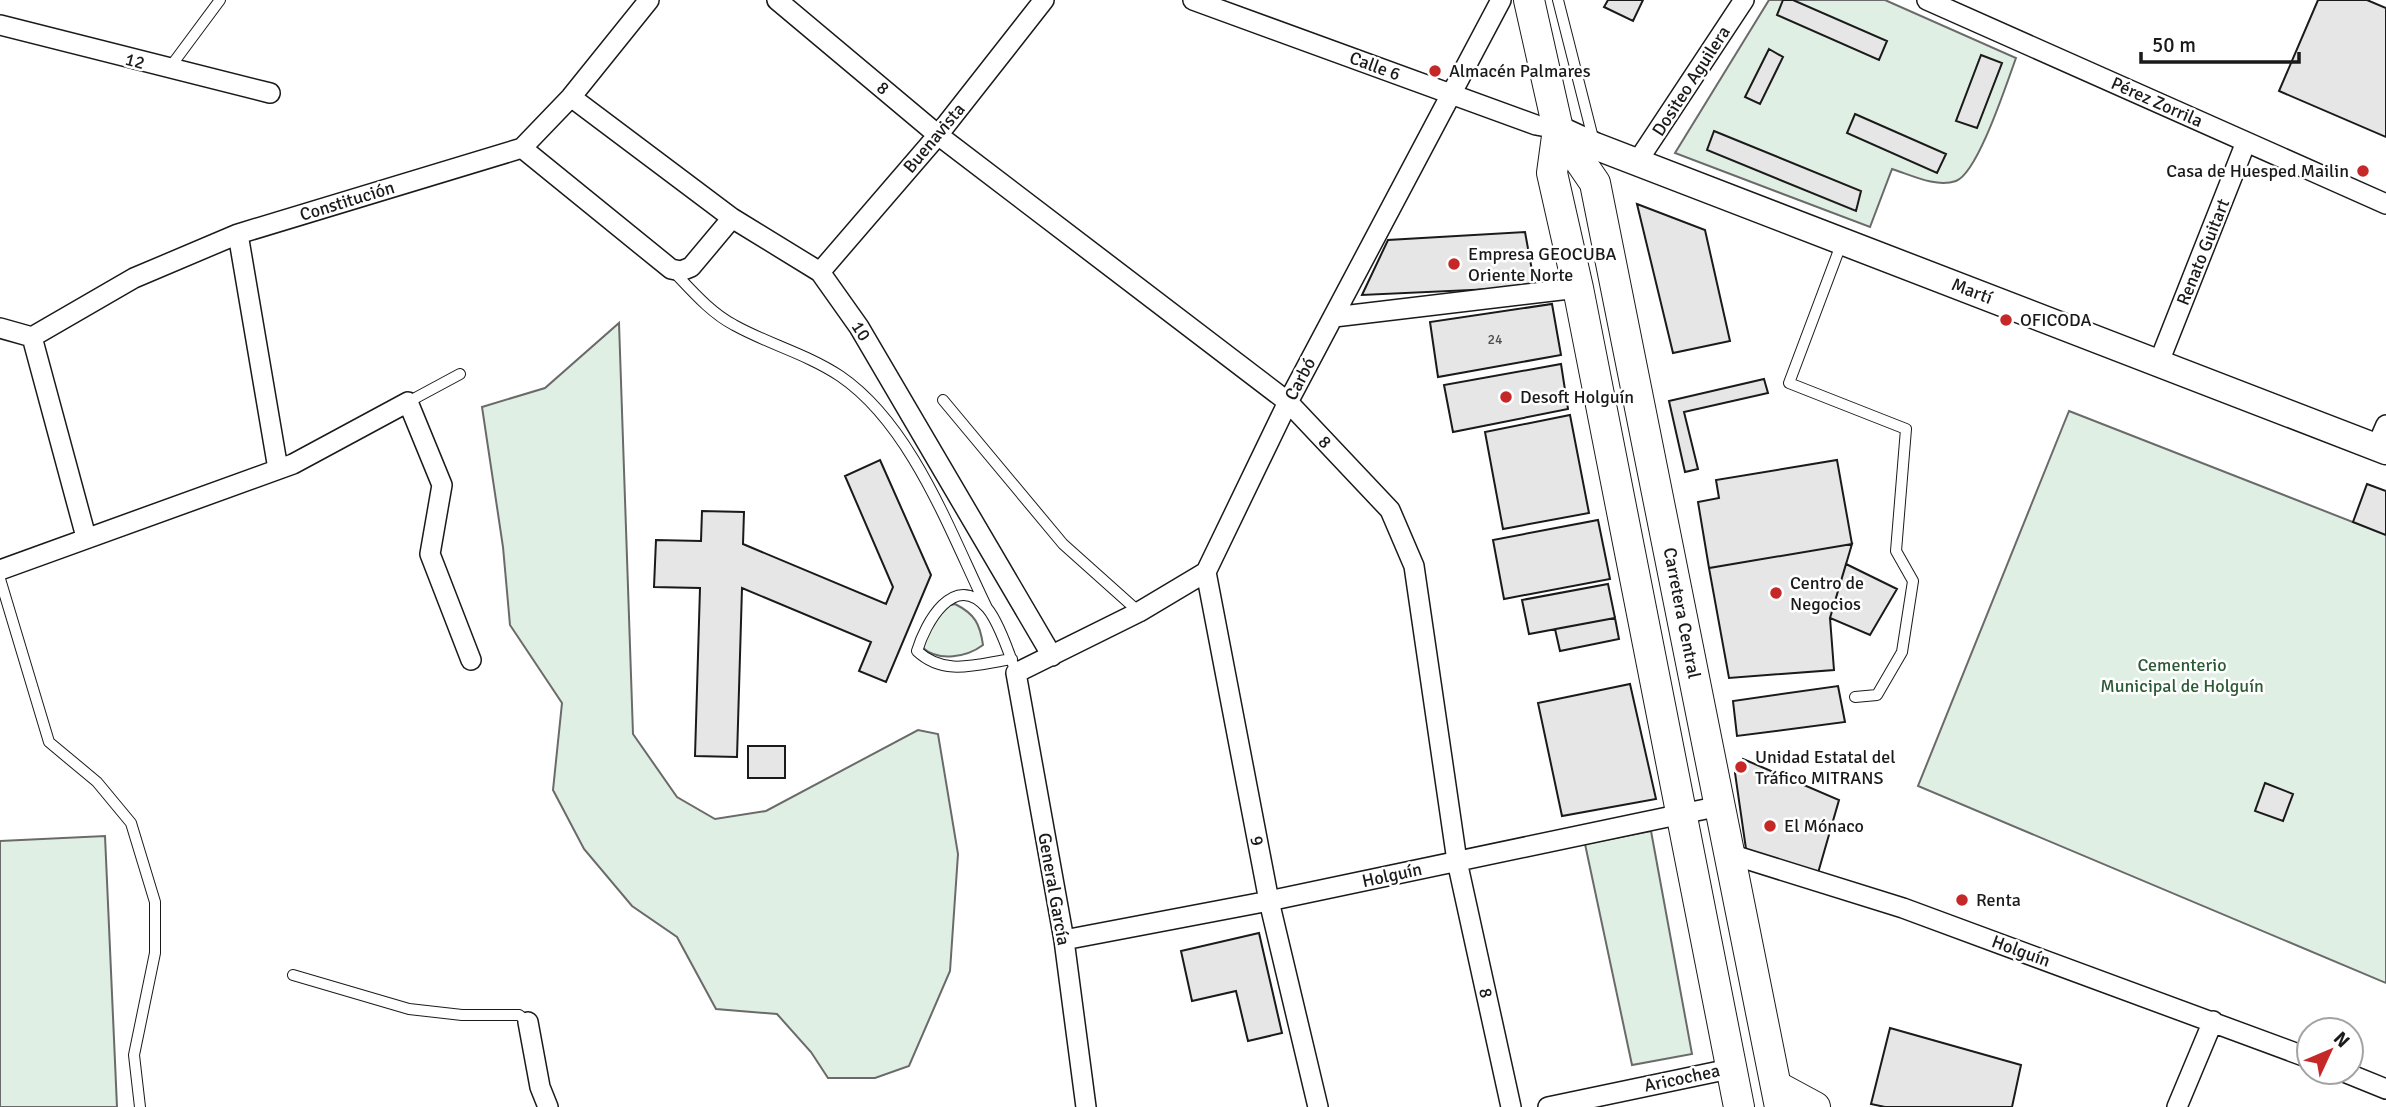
<svg xmlns="http://www.w3.org/2000/svg" width="2386" height="1107" viewBox="0 0 2386 1107" font-family="Signika,sans-serif">
  <rect width="100%" height="100%" fill="#fff"/>
  <!-- green -->
  <path fill="#e0efe3" stroke="#6a6a6a" stroke-width="2" d="M1769 0H1885L2016 58C2007 82 1978 173 1956 181 1936 188 1911 175 1892 169L1870 227 1675 153Z
    M619 323 633 734 677 797 715 819 766 811 918 730 938 734 958 854 950 971 909 1066 875 1078H828L811 1052 777 1014 716 1009 677 937 632 906 584 849 553 790 562 703 510 625 503 547 482 407 545 388Z
    M2069 411 2386 535V983L1918 786Z
    M955 604C975 614 980 624 983 645 967 657 939 662 923 648L926 631 943 607Z
    M1651 831 1692 1054 1632 1065 1585 844Z
    M105 836 117 1107H0V841Z"/>
  <!-- building -->
  <path fill="#e6e6e6" stroke="#1a1a1a" stroke-width="2" d="M1608 0H1643L1633 21 1604 7Z
    M1783 0H1793L1887 41 1879 60 1777 15Z
    M2318 0H2367L2386 8V137L2279 91Z
    M1769 49 1783 57 1760 104 1745 97Z
    M1981 55 2002 63 1977 128 1956 121Z
    M1855 114 1946 154 1937 173 1847 133Z
    M1714 131 1861 191 1856 211 1707 150Z
    M1637 204 1705 230 1730 341 1673 353Z
    M1525 232 1535 287 1362 295 1388 240Z
    M1552 304 1561 355 1438 377 1430 322Z
    M1561 364 1568 409 1453 432 1444 385Z
    M1764 379 1768 393 1684 412 1698 469 1685 472 1669 401Z
    M1570 415 1589 513 1503 529 1485 432Z
    M880 460 931 575 886 682 859 671 871 642 742 588 737 757 695 756 700 588 654 587 656 540 701 541 702 511 744 512 743 544 886 604 893 587 845 476Z
    M1837 460 1852 544 1709 568 1698 502 1719 498 1716 480Z
    M2367 484 2386 491V535L2353 522Z
    M1598 520 1610 579 1504 599 1493 540Z
    M1852 544 1830 618 1834 670 1729 678 1709 568Z
    M1846 564 1897 589 1870 635 1830 618Z
    M1608 584 1615 618 1529 634 1522 600Z
    M1615 618 1619 639 1560 651 1555 629Z
    M1630 684 1656 799 1562 816 1538 703Z
    M1838 686 1845 722 1737 736 1733 701Z
    M748 746H785V778H748Z
    M1743 759 1839 800 1818 873 1746 849 1735 773Z
    M2265 783 2293 794 2283 821 2255 811Z
    M1259 933 1282 1033 1248 1041 1236 991 1192 1001 1181 951Z
    M1890 1028 2021 1065 2012 1107H1885L1871 1104Z"/>
  <g fill="none" stroke-linecap="round" stroke-linejoin="round">
    <!-- lane casing -->
    <g stroke="#1a1a1a" stroke-width="12">
      <path id="lane" d="M1558 0 1594 142
        M168 70 220 0
        M1842 242 1789 383 1906 429 1896 551 1913 581 1902 652 1877 695 1855 697
        M674 272C692 291 711 313 734 325 768 344 807 354 840 376 912 425 950 532 987 608
        M943 400 1063 544 1139 612
        M408 402 460 374
        M0 579 49 742 97 782 131 823 155 902V953L134 1055 140 1107
        M1012 659C977 664 945 677 917 651 925 624 954 570 987 608 998 621 1010 655 1016 673
        M293 975 409 1009 462 1015H519L528 1022"/>
    </g>
    <!-- street casing -->
    <g stroke="#1a1a1a" stroke-width="22">
      <path id="street" d="M777 0 938 135 1288 402 1390 510 1414 566 1457 861 1511 1107
        M1193 0 1536 125 1558 129
        M1927 0 2386 204
        M0 25 270 93
        M571 97 732 218 820 272 859 327 1052 656
        M522 148 671 269 681 271 691 267 732 218
        M1637 162 1744 0
        M238 234 278 469
        M820 272 938 135 1044 0
        M1334 317 1578 288
        M0 328 32 337 134 278 238 234 522 148 571 97 649 0
        M32 337 86 537
        M2159 362 2246 142
        M2376 448 2386 425
        M0 570 293 464 408 402 442 485 430 554 471 660
        M1206 572 1269 901 1318 1107
        M1730 854 1903 908 2309 1058
        M1064 940 1269 901 1720 806
        M528 1022 540 1087 548 1107
        M2344 1072 2386 1089
        M1086 1107 1064 940 1016 673 1139 612 1206 572 1288 402 1501 0
        M1548 1107 1734 1068
        M2177 1107 2213 1021"/>
    </g>
    <!-- secondary casing -->
    <g stroke="#1a1a1a" stroke-width="29">
      <path id="secondary" d="M1558 129 1595 146 2386 451"/>
    </g>
    <!-- primary casing -->
    <g stroke="#1a1a1a" stroke-width="32">
      <path id="primary" d="M1529 0 1558 129 1552 173 1578 288 1739 1107
        M1558 129 1595 183 1780 1107
        M1778 1087 1815 1107"/>
    </g>
    <!-- lane -->
    <use href="#lane" stroke="#fff" stroke-width="10"/>
    <!-- street -->
    <use href="#street" stroke="#fff" stroke-width="19"/>
    <!-- secondary -->
    <use href="#secondary" stroke="#fff" stroke-width="26"/>
    <!-- primary -->
    <use href="#primary" stroke="#fff" stroke-width="30"/>
  </g>
  <!-- markers -->
  <g fill="#c62828" stroke="#fff" stroke-width="2.5">
    <circle cx="1435" cy="71" r="7"/>
    <circle cx="2363" cy="171" r="7"/>
    <circle cx="1454" cy="264" r="7"/>
    <circle cx="2006" cy="320" r="7"/>
    <circle cx="1506" cy="397" r="7"/>
    <circle cx="1776" cy="593" r="7"/>
    <circle cx="1741" cy="767" r="7"/>
    <circle cx="1770" cy="826" r="7"/>
    <circle cx="1962" cy="900" r="7"/>
  </g>
  <g text-anchor="middle" dominant-baseline="central" stroke-width="5" stroke-linejoin="round" paint-order="stroke">
    <!-- number labels -->
    <g font-size="14" fill="#4d4d4d">
      <text x="1495" y="339">24</text>
    </g>
    <!-- street labels -->
    <g font-size="18" fill="#1a1a1a" stroke="#fff">
      <text transform="translate(135 61) rotate(15)">12</text>
      <text transform="translate(1375 66) rotate(20)">Calle 6</text>
      <text transform="translate(1691 81) rotate(-57)">Dositeo Aguilera</text>
      <text transform="translate(883 88) rotate(40)">8</text>
      <text transform="translate(2157 102) rotate(24)">Pérez Zorrila</text>
      <text transform="translate(934 138) rotate(-50)">Buenavista</text>
      <text transform="translate(347 201) rotate(-17)">Constitución</text>
      <text transform="translate(2203 252) rotate(-68)">Renato Guitart</text>
      <text transform="translate(1972 291) rotate(21)">Martí</text>
      <text transform="translate(861 331) rotate(57)">10</text>
      <text transform="translate(1300 379) rotate(-62)">Carbó</text>
      <text transform="translate(1325 442) rotate(47)">8</text>
      <text transform="translate(1682 613) rotate(79)">Carretera Central</text>
      <text transform="translate(1257 841) rotate(79)">9</text>
      <text transform="translate(1392 875) rotate(-12)">Holguín</text>
      <text transform="translate(1054 889) rotate(80)">General García</text>
      <text transform="translate(2021 951) rotate(20)">Holguín</text>
      <text transform="translate(1486 993) rotate(78)">8</text>
      <text transform="translate(1682 1078) rotate(-12)">Aricochea</text>
    </g>
    <!-- poi labels -->
    <g font-size="18" fill="#1a1a1a" stroke="#fff" text-anchor="start">
      <text x="1449" y="71">Almacén Palmares</text>
      <text x="2349" y="171" text-anchor="end">Casa de Huesped Mailin</text>
      <text x="1468" y="254">Empresa GEOCUBA<tspan x="1468" dy="21">Oriente Norte</tspan></text>
      <text x="2020" y="320">OFICODA</text>
      <text x="1520" y="397">Desoft Holguín</text>
      <text x="1790" y="583">Centro de<tspan x="1790" dy="21">Negocios</tspan></text>
      <text x="1755" y="757">Unidad Estatal del<tspan x="1755" dy="21">Tráfico MITRANS</tspan></text>
      <text x="1784" y="826">El Mónaco</text>
      <text x="1976" y="900">Renta</text>
    </g>
    <!-- park labels -->
    <g font-size="18" fill="#2b5a34" stroke="#fff">
      <text x="2182" y="665">Cementerio<tspan x="2182" dy="21">Municipal de Holguín</tspan></text>
    </g>
  </g>
  <!-- north arrow -->
  <g transform="translate(2330 1051) rotate(46)"><circle r="33" fill="#ffffff" stroke="#a3a3a3" stroke-width="2"/>
  <path d="M0-5L12 26L0 18L-12 26Z" fill="#c62828"/>
  <text y="-10" font-size="19" font-weight="bold" text-anchor="middle" fill="#1a1a1a">N</text>
  </g>
  <!-- scale -->
  <path d="M2141 52v10h158v-10" fill="none" stroke="#1a1a1a" stroke-width="3.5"/>
  <text x="2152" y="52" font-size="21" fill="#1a1a1a" stroke="#ffffff" stroke-width="5" paint-order="stroke">50 m</text>
</svg>
